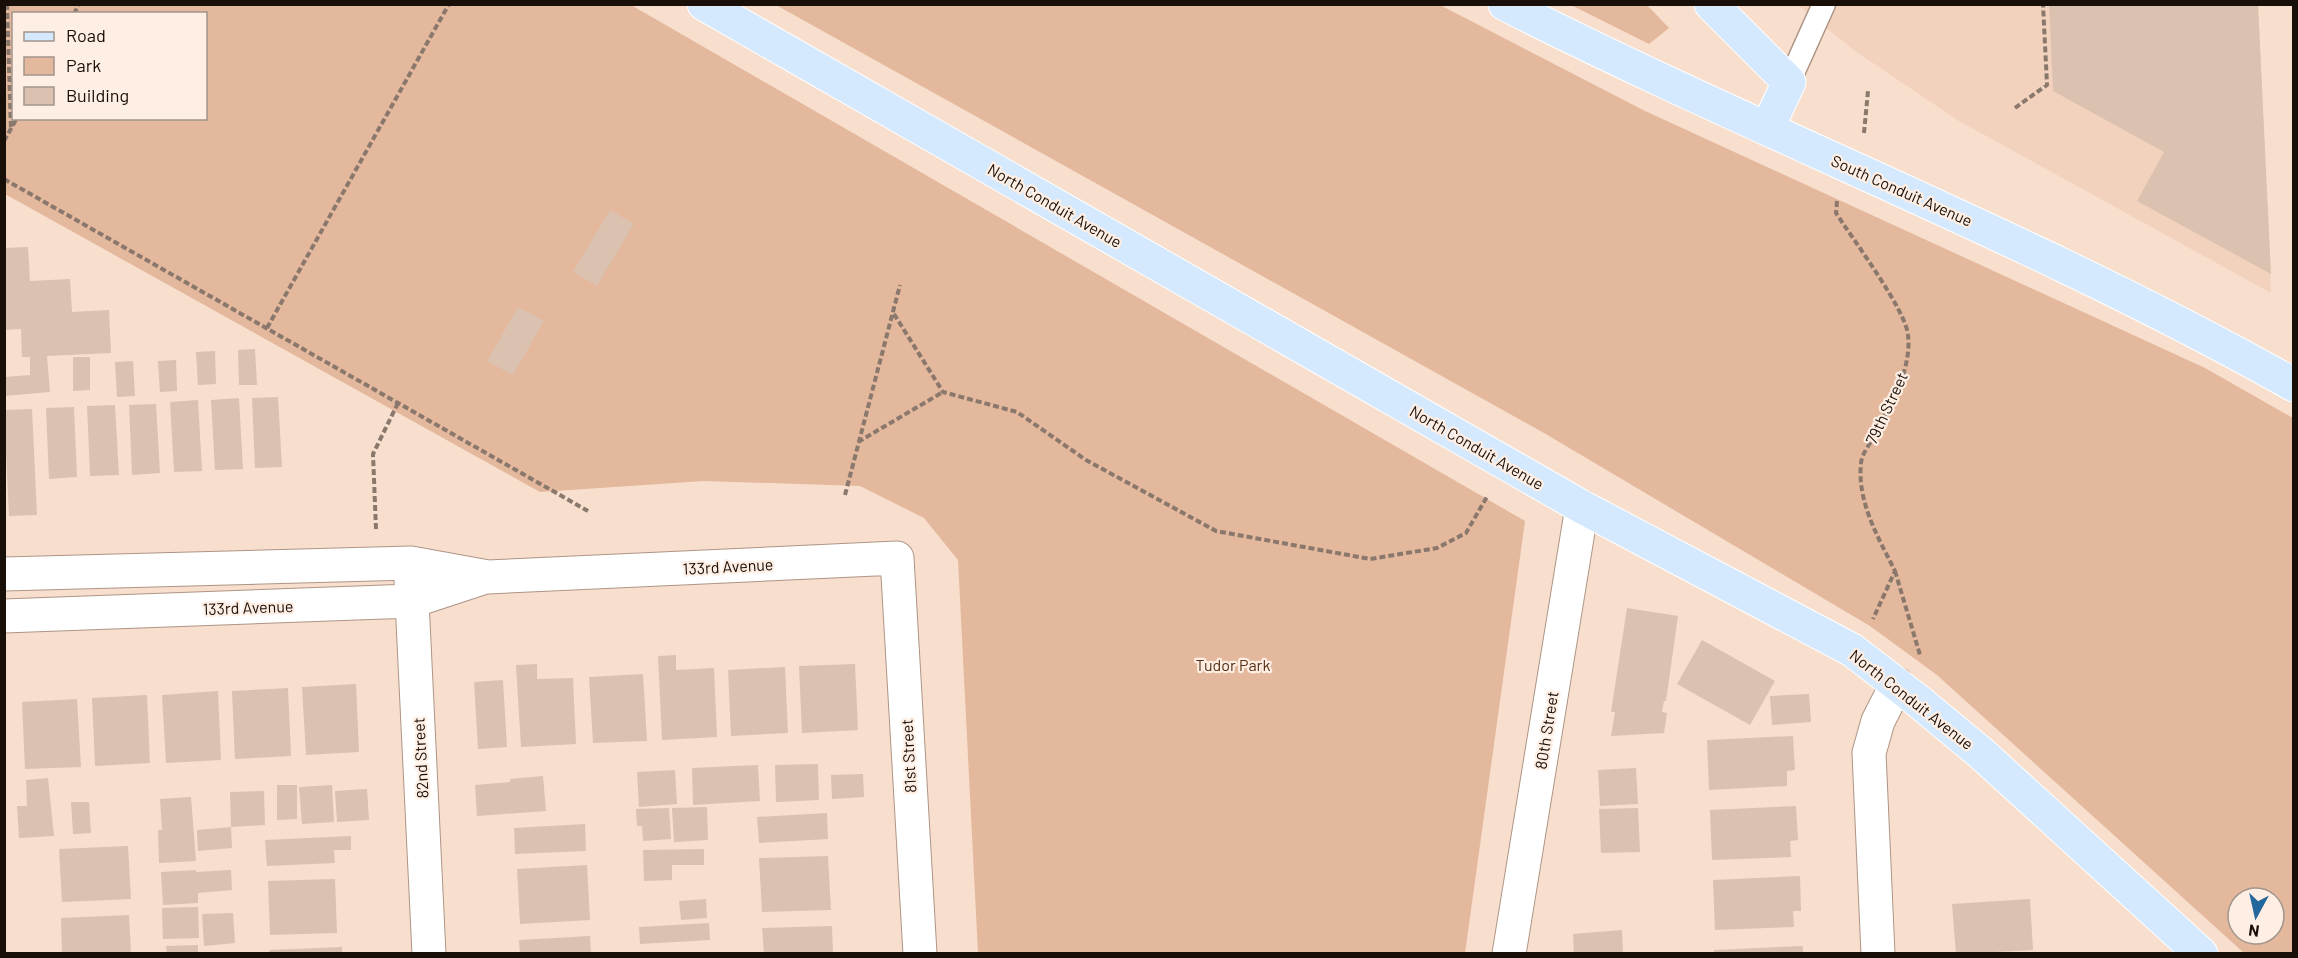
<svg xmlns="http://www.w3.org/2000/svg" width="2298" height="958" viewBox="0 0 2298 958" font-family="Barlow,sans-serif">
  <rect width="100%" height="100%" fill="#f8decd"/>
  <!-- built -->
  <path fill="#f3d2bd" d="M1798 5H2258L2271 293 1959 121 1855 51Z"/>
  <!-- green -->
  <path fill="#e3b89c" fill-rule="evenodd" d="M4 5H631L1525 521 1465 953H978L958 560 924 518 860 486 704 481 540 492 5 194ZM14 14H206V118H14Z
    M776 5H1440L1643 110 2205 368 2293 418V953H2244L1937 675 1870 626 1544 433ZM2238 898H2274V934H2238Z
    M1571 5H1647L1669 28 1649 44Z"/>
  <!-- building -->
  <path fill="#dac1b0" d="M2049 4H2258L2271 274 2137 201 2164 152 2053 91Z
    M610 210 634 224 597 286 573 272Z
    M28 247 30 281 70 279 72 312 109 310 111 353 47 356 50 392 4 396V377L30 375V357H22L21 329 4 330V248Z
    M518 307 544 321 513 375 487 361Z
    M255 349 257 385H239L238 350Z
    M215 351 216 384 198 385 196 352Z
    M73 357H90V390L73 391Z
    M176 360 177 391 160 392 158 361Z
    M133 361 135 396 117 397 115 362Z
    M278 397 282 467 255 468 252 398Z
    M239 398 243 469 215 470 211 400Z
    M198 400 202 471 174 472 170 402Z
    M156 404 160 473 132 475 129 405Z
    M115 405 119 475 90 476 87 406Z
    M74 407 77 477 49 479 46 408Z
    M32 409 37 515 9 516 4 410Z
    M1627 608 1678 616 1666 701H1664L1662 712 1667 713 1664 733 1611 736 1615 712H1611Z
    M1702 640 1775 681 1750 725 1677 684Z
    M676 655V670L714 668 717 737 662 740 658 656Z
    M537 664V679L573 678 576 744 521 747 516 665Z
    M855 664 858 730 802 733 799 666Z
    M785 667 788 733 731 736 728 670Z
    M643 674 647 741 593 743 589 677Z
    M503 680 507 747 478 749 474 682Z
    M356 684 359 752 306 755 302 687Z
    M288 688 291 756 235 759 232 691Z
    M218 691 221 760 166 763 162 695Z
    M1809 694 1811 722 1772 725 1770 696Z
    M147 695 150 763 95 766 92 698Z
    M77 699 81 767 25 769 22 702Z
    M1793 736 1795 770 1787 771V786L1709 790 1707 740Z
    M818 764 819 800 776 802 775 765Z
    M758 765 760 801 693 805 692 768Z
    M1636 768 1638 804 1600 806 1598 770Z
    M675 770 677 804 639 807 637 772Z
    M863 774 864 797 832 799 831 775Z
    M543 776 546 811 477 816 475 785 510 782V779Z
    M48 778 54 836 19 838 17 806H27L26 780Z
    M277 785H297V819L277 820Z
    M332 785 334 822 302 824 299 787Z
    M367 789 369 820 337 822 335 791Z
    M264 791 265 825 231 827 230 792Z
    M191 797 196 861 159 863 158 830H162L160 799Z
    M71 802H89L91 833 73 834Z
    M1796 806 1798 840 1790 841 1791 857 1712 860 1710 810Z
    M707 807 708 840 674 842 672 808Z
    M669 808 671 839 643 841 642 826H637L636 809Z
    M1638 808 1640 852 1601 853 1599 809Z
    M827 813 828 839 759 843 757 817Z
    M585 824 586 851 515 854 514 828Z
    M231 827 232 848 198 851 197 830Z
    M351 836V850H334L335 863 267 866 265 840Z
    M128 846 131 899 62 902 59 849Z
    M704 849V865H672V880L644 881 643 850Z
    M828 856 831 910 762 912 759 858Z
    M587 865 590 920 520 924 517 869Z
    M196 870V872L231 870 232 890 198 893V903L163 905 161 872Z
    M1800 876 1801 911H1793L1794 927 1715 930 1713 880Z
    M335 879 337 933 270 935 268 881Z
    M706 899 707 918 681 920 679 901Z
    M2030 899 2033 950 1956 954 1952 904Z
    M198 907 199 938 163 939 162 908Z
    M233 913 235 943 204 946 202 914Z
    M129 915 131 954H62L61 918Z
    M709 923 710 940 640 944 639 927Z
    M832 926 833 954H764L762 928Z
    M1622 930 1623 954H1574L1573 934Z
    M590 936 591 954H520L519 940Z
    M198 945V954H167L166 946Z
    M1803 946V954H1714V950Z
    M342 947V954H270L269 950Z"/>
  <g fill="none" stroke-linecap="round" stroke-linejoin="round">
    <!-- service casing -->
    <g stroke="#ad9585" stroke-width="25">
      <path id="service" d="M1789 82 1824 4"/>
    </g>
    <!-- minor casing -->
    <g stroke="#ad9585" stroke-width="35">
      <path id="minor" d="M4 574 411 563 488 577 897 558 920 954
        M411 580 429 954
        M4 616 412 601 482 578
        M1509 954 1582 507
        M1878 954 1869 753 1878 721 1897 684"/>
    </g>
    <!-- primary casing -->
    <g stroke="#fff" stroke-width="35">
      <path id="primary" d="M704 4 1582 507 1852 650 1917 700 1982 754 2201 954
        M1505 4C1765 136 2039 241 2294 385
        M1711 4 1789 82 1767 129"/>
    </g>
    <!-- path -->
    <path stroke="#8a786c" stroke-width="4" stroke-dasharray="6 3" stroke-linecap="butt" d="M7 4 11 129
      M74 14 79 4
      M2015 108 2047 85 2043 4
      M1864 133 1868 91
      M4 141 17 118
      M4 179 588 511
      M1837 201 1836 213C1852 238 1906 310 1908 335 1912 372 1889 406 1873 438 1869 445 1862 454 1861 463 1857 502 1878 537 1895 571L1873 619
      M894 314 943 392 1017 412 1086 460 1216 531 1370 559 1437 548 1466 533 1488 495
      M267 328 449 4
      M858 442 943 392
      M845 495 900 285
      M376 529 373 454 398 403
      M1895 571 1920 655"/>
    <!-- service -->
    <use href="#service" stroke="#fff" stroke-width="22"/>
    <!-- minor -->
    <use href="#minor" stroke="#fff" stroke-width="33"/>
    <!-- primary -->
    <use href="#primary" stroke="#d4e9fd" stroke-width="33"/>
  </g>
  <g text-anchor="middle" dominant-baseline="central" stroke-width="4.5" stroke-linejoin="round" paint-order="stroke">
    <!-- street labels -->
    <g font-size="16" fill="#180f09" stroke="#feeee3">
      <text transform="translate(1902 190) rotate(24)">South Conduit Avenue</text>
      <text transform="translate(1055 205) rotate(30)">North Conduit Avenue</text>
      <text transform="translate(1886 408) rotate(-65)">79th Street</text>
      <text transform="translate(1477 447) rotate(30)">North Conduit Avenue</text>
      <text transform="translate(728 566) rotate(-3)">133rd Avenue</text>
      <text transform="translate(248 607) rotate(-2)">133rd Avenue</text>
      <text transform="translate(1912 699) rotate(38)">North Conduit Avenue</text>
      <text transform="translate(1546 730) rotate(-81)">80th Street</text>
      <text transform="translate(908 756) rotate(-93)">81st Street</text>
      <text transform="translate(420 758) rotate(-93)">82nd Street</text>
    </g>
    <!-- park labels -->
    <g font-size="16" fill="#562f12" stroke="#feeee3">
      <text x="1233" y="664">Tudor Park</text>
    </g>
  </g>
  <!-- border -->
  <rect width="2298" height="958" fill="none" stroke="#180f09" stroke-width="12"/>
  <!-- legend -->
  <rect x="12" y="12" width="195" height="108" fill="#feeee3" stroke="#a2958c" stroke-width="1.5"/>
  <rect x="24" y="32" width="30" height="9" fill="#d4e9fd" stroke="#a2958c" stroke-width="1.5"/>
  <text x="66" y="42" font-size="18" fill="#180f09">Road</text>
  <rect x="24" y="57" width="30" height="18" fill="#e3b89c" stroke="#a2958c" stroke-width="1.5"/>
  <text x="66" y="72" font-size="18" fill="#180f09">Park</text>
  <rect x="24" y="87" width="30" height="18" fill="#dac1b0" stroke="#a2958c" stroke-width="1.5"/>
  <text x="66" y="102" font-size="18" fill="#180f09">Building</text>
  <!-- north arrow -->
  <g transform="translate(2256 916) rotate(188)"><circle r="28" fill="#feeee3" stroke="#a2958c" stroke-width="1.5"/>
  <path d="M0-4.5L10 22L0 15L-10 22Z" fill="#22689c"/>
  <text y="-9" font-size="16" font-weight="bold" text-anchor="middle" fill="#180f09">N</text>
  </g>
</svg>
